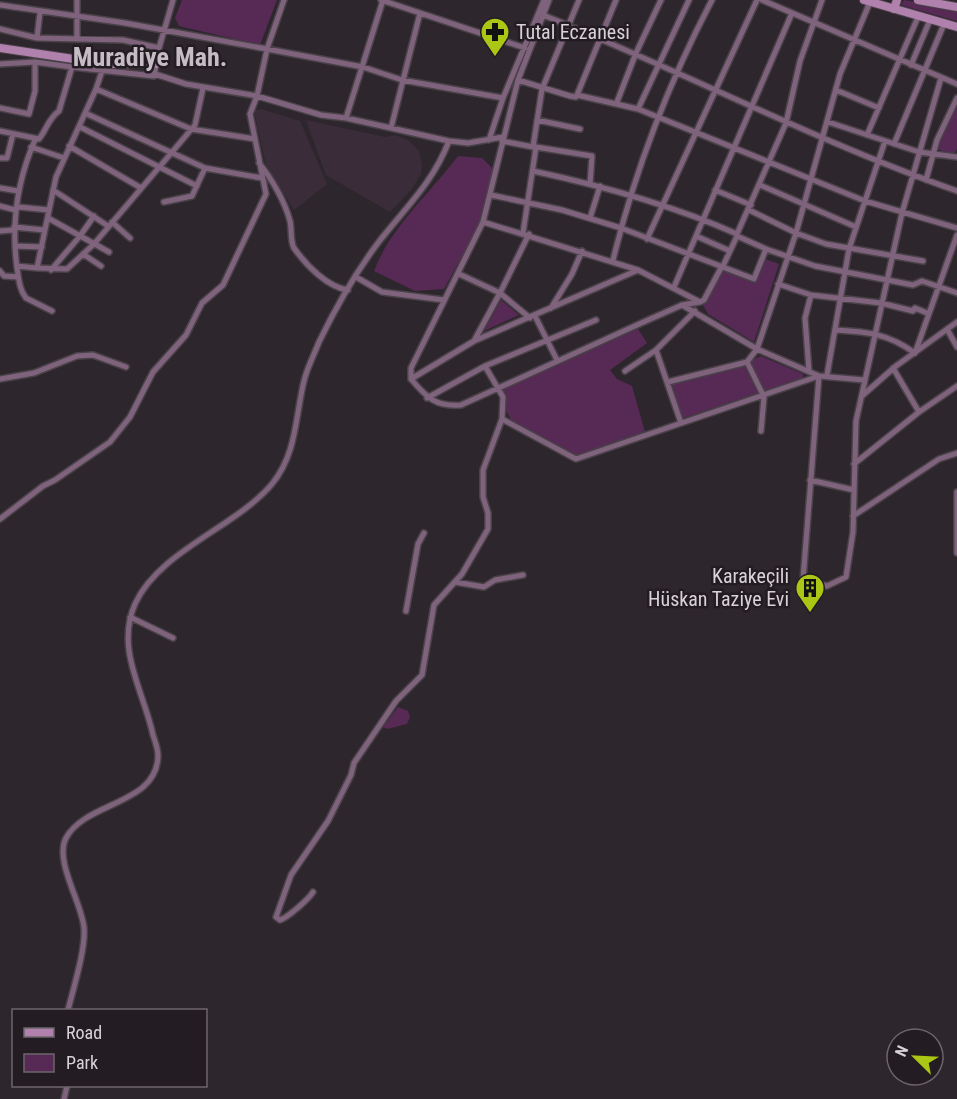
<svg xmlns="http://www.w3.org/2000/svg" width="957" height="1099" viewBox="0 0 957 1099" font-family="'Roboto Condensed',sans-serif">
  <rect width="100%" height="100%" fill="#2e262d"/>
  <!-- built -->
  <path fill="#3a2d39" d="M261 109 300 121 327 184 294 210 266 165 254 111Z
    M306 120 385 137 395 135 408 140 419 151 422 165 421 174 411 190 390 212 326 175Z"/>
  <!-- green -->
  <path fill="#562a54" d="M182 0H277L260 45 179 26 175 18Z
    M904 0 957 10V21L901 5Z
    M957 104V149L954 155 937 149 940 136Z
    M458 156 482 158 495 171 482 219 444 289 415 291 374 271C390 228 430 193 458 156Z
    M765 259 779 264 754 342 708 314 703 305 724 269 755 282Z
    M501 300 519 315 484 331Z
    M638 329 647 343 610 370 617 379 632 386 645 432 574 456 511 420 506 410 503 389Z
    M761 356 803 374V380L764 391 750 361Z
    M744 365 758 393 683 418 670 384Z
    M398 707 408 711 410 717 407 724 387 729 383 727Z"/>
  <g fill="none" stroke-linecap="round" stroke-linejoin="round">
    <!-- street casing -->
    <g stroke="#494248" stroke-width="8">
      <path id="street" d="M381 0 525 48
        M762 0 957 84
        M0 5 125 23 267 49 363 67 402 80 503 98
        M543 15C682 71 815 141 957 191
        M0 29 37 38 123 40 159 48
        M37 38 40 12
        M77 39V0
        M0 64 35 62 72 67
        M911 65 930 20
        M102 71 96 89 191 129 255 139
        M155 74 186 84 257 96 321 115 346 118 449 141 468 143 503 137
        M518 80 570 96 576 97 577 95 638 109 865 201 957 228
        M96 89 56 177 37 268 67 269 94 244 195 125 203 88
        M836 90 879 108
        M577 95 616 0
        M617 102 636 53 661 0
        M0 108 29 114 35 91V62
        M638 109 689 0
        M85 113 205 168
        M346 118 383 0
        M537 120 580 129
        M828 122 919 152 957 157
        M80 127 197 186
        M391 128 420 13
        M0 131 39 139C47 129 48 119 59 111L72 67 154 76 159 48 173 0
        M867 135 918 17
        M35 140C17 181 11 223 17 268 19 279 19 289 26 298L52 311
        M489 140 503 98 544 0
        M502 141 533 147
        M894 144 944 24
        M69 146 141 188
        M31 147 64 158
        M536 147 592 156 590 184
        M0 158H7L13 134
        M259 163C272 179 285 202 290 221 292 229 290 241 294 248 306 265 327 287 348 290
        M533 171C603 186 672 205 737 234
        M926 180 937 140 957 98
        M760 185 856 227
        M0 188 18 191
        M53 190 108 226
        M715 190 751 205
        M491 195 562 210 621 228 754 279 766 249 737 236V234L786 123 800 61 822 0
        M164 202 192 196 205 168 262 178
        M0 206 15 210 19 207 49 210
        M749 210 796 233 826 244 923 261
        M48 218 109 252
        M590 218 600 186
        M112 222 130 238
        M483 222 638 270
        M14 227 44 230
        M0 231 13 230
        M523 233 536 147H533L542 89 579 0
        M529 234 500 293 530 318
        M696 236 730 251
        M647 239 757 0
        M15 246 42 247
        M766 249 815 266 913 285 922 281 957 293
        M83 254 101 266
        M613 260C635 170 669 82 712 0
        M17 266 37 268
        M723 266 737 236
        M51 270 80 236 94 216
        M0 271 4 276 18 277
        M459 274 500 293 474 341 411 379C427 398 436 407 461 405L648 320 682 305 700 302 638 270 474 341
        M356 277 382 292 444 300
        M778 284 811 295 881 303 913 311 915 308 927 313
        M674 287 792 13
        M700 302 704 300 721 268
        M682 305 757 349 819 376 803 580 827 586 846 577 853 532 856 421 902 213 941 78
        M551 308 572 274 582 251
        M535 316 557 360
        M947 329 957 347
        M835 330C868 332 887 333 915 353L957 235
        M747 362 764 397 761 431
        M893 368 919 412
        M625 371 656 350
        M809 371 805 318 811 295
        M827 375 849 249 885 141
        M0 379 34 373 77 356 93 355 126 367
        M411 379V368L483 222 518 80 549 0
        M668 382 747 362 757 349 796 233 840 74 870 2
        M863 395 896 366 957 322
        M427 398 485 366 596 320
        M502 419 576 459 819 376 864 380
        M681 423 656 350 695 311
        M854 464 919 412 957 386
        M810 480 854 490
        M957 492V553
        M853 516 939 459 957 453
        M0 519 43 486 55 480 110 442 130 417 153 372 186 335 202 303 223 285 266 194 250 114 257 96 267 49 284 0
        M455 582 484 587 495 580 523 575
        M406 611 418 544 424 533
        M130 617 173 638
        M313 892C309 899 287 918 280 920L276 917 291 875 328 821 351 775 354 763 396 701 422 675 434 605 462 574 488 529V513L483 497V470L502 419 503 397 485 366
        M68 1010C73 990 86 948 84 928 82 903 54 861 66 838 86 801 158 805 158 755 158 749 155 741 153 735 144 692 115 649 135 604 159 551 236 527 272 484 297 453 295 418 304 381 307 368 314 355 319 342 336 307 357 270 381 239 408 205 433 182 449 141
        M64 1099 67 1086"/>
    </g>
    <!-- secondary casing -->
    <g stroke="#494248" stroke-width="10">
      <path id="secondary" d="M864 0 957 27
        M918 0 957 7
        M894 9 897 0
        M0 48 107 64H156"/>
    </g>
    <!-- street -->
    <use href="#street" stroke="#7f627c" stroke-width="5"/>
    <!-- secondary -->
    <use href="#secondary" stroke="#af81ac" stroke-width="8"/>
  </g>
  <!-- icons -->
  <defs>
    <g id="pharmacy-pin" transform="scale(1.5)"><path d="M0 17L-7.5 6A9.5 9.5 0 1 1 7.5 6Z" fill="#abc614" stroke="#241c23"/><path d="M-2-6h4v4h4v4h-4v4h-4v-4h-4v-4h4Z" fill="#111"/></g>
    <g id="building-pin" transform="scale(1.5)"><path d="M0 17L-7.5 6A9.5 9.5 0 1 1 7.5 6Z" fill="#abc614" stroke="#241c23"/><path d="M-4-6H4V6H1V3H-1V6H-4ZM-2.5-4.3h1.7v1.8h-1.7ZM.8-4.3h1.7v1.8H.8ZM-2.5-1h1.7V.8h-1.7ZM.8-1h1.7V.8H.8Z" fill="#111"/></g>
  </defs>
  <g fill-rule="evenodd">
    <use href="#pharmacy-pin" x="495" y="32"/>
    <use href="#building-pin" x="810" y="588"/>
  </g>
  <g text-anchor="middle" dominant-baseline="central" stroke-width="5" stroke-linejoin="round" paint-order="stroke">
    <!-- poi labels -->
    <g font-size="20" fill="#d9d3d8" stroke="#241c23" text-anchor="start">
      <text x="516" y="32">Tutal Eczanesi</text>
      <text x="789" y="576" text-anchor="end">Karakeçili<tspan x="789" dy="23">Hüskan Taziye Evi</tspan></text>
    </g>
    <!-- district labels -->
    <g font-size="26" font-weight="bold" fill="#c6bcc5" stroke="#241c23">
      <text x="150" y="57">Muradiye Mah.</text>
    </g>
  </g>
  <!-- legend -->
  <rect x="12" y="1009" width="195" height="78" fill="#241c23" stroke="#6c656b" stroke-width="1.5"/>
  <rect x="24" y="1028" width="30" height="9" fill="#af81ac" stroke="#6c656b" stroke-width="1.5"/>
  <text x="66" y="1039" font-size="18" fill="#d9d3d8">Road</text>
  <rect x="24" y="1054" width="30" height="18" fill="#562a54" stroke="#6c656b" stroke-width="1.5"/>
  <text x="66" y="1069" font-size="18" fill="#d9d3d8">Park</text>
  <!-- north arrow -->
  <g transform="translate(915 1057) rotate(294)"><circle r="28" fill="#241c23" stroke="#6c656b" stroke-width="1.5"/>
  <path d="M0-4.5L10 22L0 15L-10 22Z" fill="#abc614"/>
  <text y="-9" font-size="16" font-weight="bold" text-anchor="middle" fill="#d9d3d8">N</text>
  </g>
</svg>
